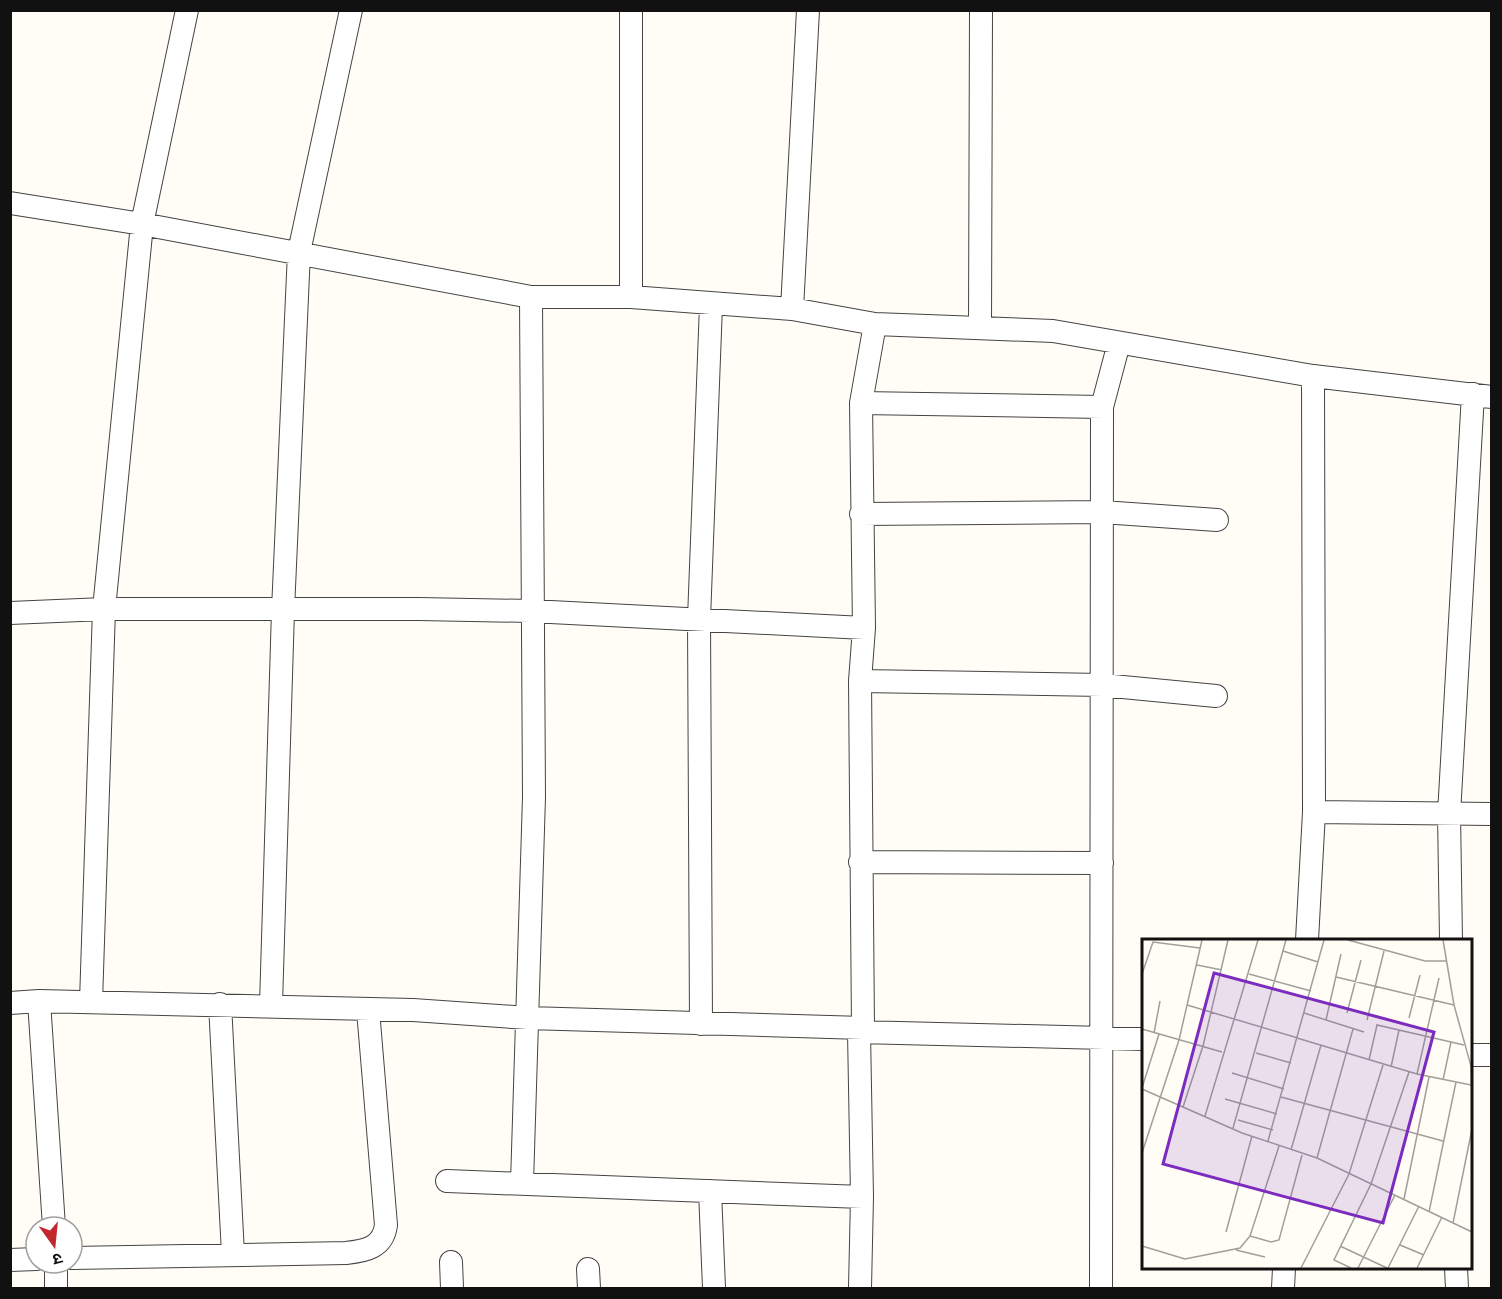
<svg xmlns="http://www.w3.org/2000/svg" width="1502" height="1299" viewBox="0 0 1502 1299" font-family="Literata,'Noto Sans Devanagari',serif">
  <rect width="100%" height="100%" fill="#fffdf5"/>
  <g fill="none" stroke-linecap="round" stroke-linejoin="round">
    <!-- street casing -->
    <g stroke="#444" stroke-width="24">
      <path id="street" d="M631 10V297
        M10 203 142 224 531 297H631L792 309 875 324 1053 331 1313 376 1492 397
        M792 309 808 10
        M980 327 981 10
        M861 403 1102 407
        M861 514 1102 512 1217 520
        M10 613 104 609H418L531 611 864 628
        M860 681 1102 685 1216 696
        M1314 812 1492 814
        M860 862 1102 863
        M1307 940 1314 812 1313 376
        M1451 940 1449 814 1473 394
        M39 1001 54 1227
        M91 1002 104 609 142 224 187 10
        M10 1003 39 1001 413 1010 528 1018 863 1028
        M220 1004 233 1254
        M271 1005 283 610 299 252 351 10
        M701 1024 699 619 711 305
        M859 1032 1144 1039
        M1470 1055H1492
        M447 1181 862 1197
        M522 1183 534 797 531 297
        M710 1191 714 1288
        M72 1258 346 1253C365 1251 383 1248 386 1225L368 1010
        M10 1260 36 1259
        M451 1262 452 1288
        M56 1263V1288
        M1456 1268 1457 1288
        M588 1269 589 1288
        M860 1288 862 1197 859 1032 863 1028 860 681 864 628 861 403 875 324
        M1101 1288 1102 407 1119 343
        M1283 1288 1284 1268"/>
    </g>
    <!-- street -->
    <use href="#street" stroke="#fff" stroke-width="22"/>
  </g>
  <!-- overview -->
  <g transform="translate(1142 939)">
    <rect width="330" height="330" fill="#fffdf5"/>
    <path fill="none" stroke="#a09f9a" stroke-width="1.5" d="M206 1 283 22H304M301 1 312 66 329 127 330 161M141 12 176 23M55 26 80 31M0 35 11 3 58 9M107 35 169 52M194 38 312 66M45 66 156 99M162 74 222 93M205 74 219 21M267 79 278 36M184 81 199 15M225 81 242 12M0 90 80 113M12 94 18 62M155 99 275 135 329 146M114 114 149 124M227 121 235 86 322 106M249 128 257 91M90 134 142 150M275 135 297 39M301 141 309 103M0 149 17 95M0 150 100 194 175 219 330 293M139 158 301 202M83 160 135 175M41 168 61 107 86 1M63 177 116 1M96 181 131 191M91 189 144 1M126 202 182 1M149 211 179 106M0 214 37 101 60 1M175 219 211 90M262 260 287 138M287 273 314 143M311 284 330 190M84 293 110 197M108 297 129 303 137 301 160 216M258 306 282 316M0 307 43 320 98 309 108 297 137 207M198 307 245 329M94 311 123 318M159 329 207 235 241 126M209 329 192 321 229 245 267 133M216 329 253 256M246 329 277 267M275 329 300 278"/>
    <path fill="#7b2cbf" fill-opacity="0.15" stroke="#7b2cbf" stroke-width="3" d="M72 34 292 93 241 284 21 225Z"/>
    <rect width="330" height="330" fill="none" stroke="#111" stroke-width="3"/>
  </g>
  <!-- border -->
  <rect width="1502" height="1299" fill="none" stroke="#111111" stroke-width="24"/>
  <!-- north arrow -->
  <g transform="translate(54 1245) rotate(165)"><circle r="28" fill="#ffffff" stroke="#a0a0a0" stroke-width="1.5"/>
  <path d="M0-4.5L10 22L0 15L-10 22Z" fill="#c4262e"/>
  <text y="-9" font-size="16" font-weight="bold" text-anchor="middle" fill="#111111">उ</text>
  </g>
</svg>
